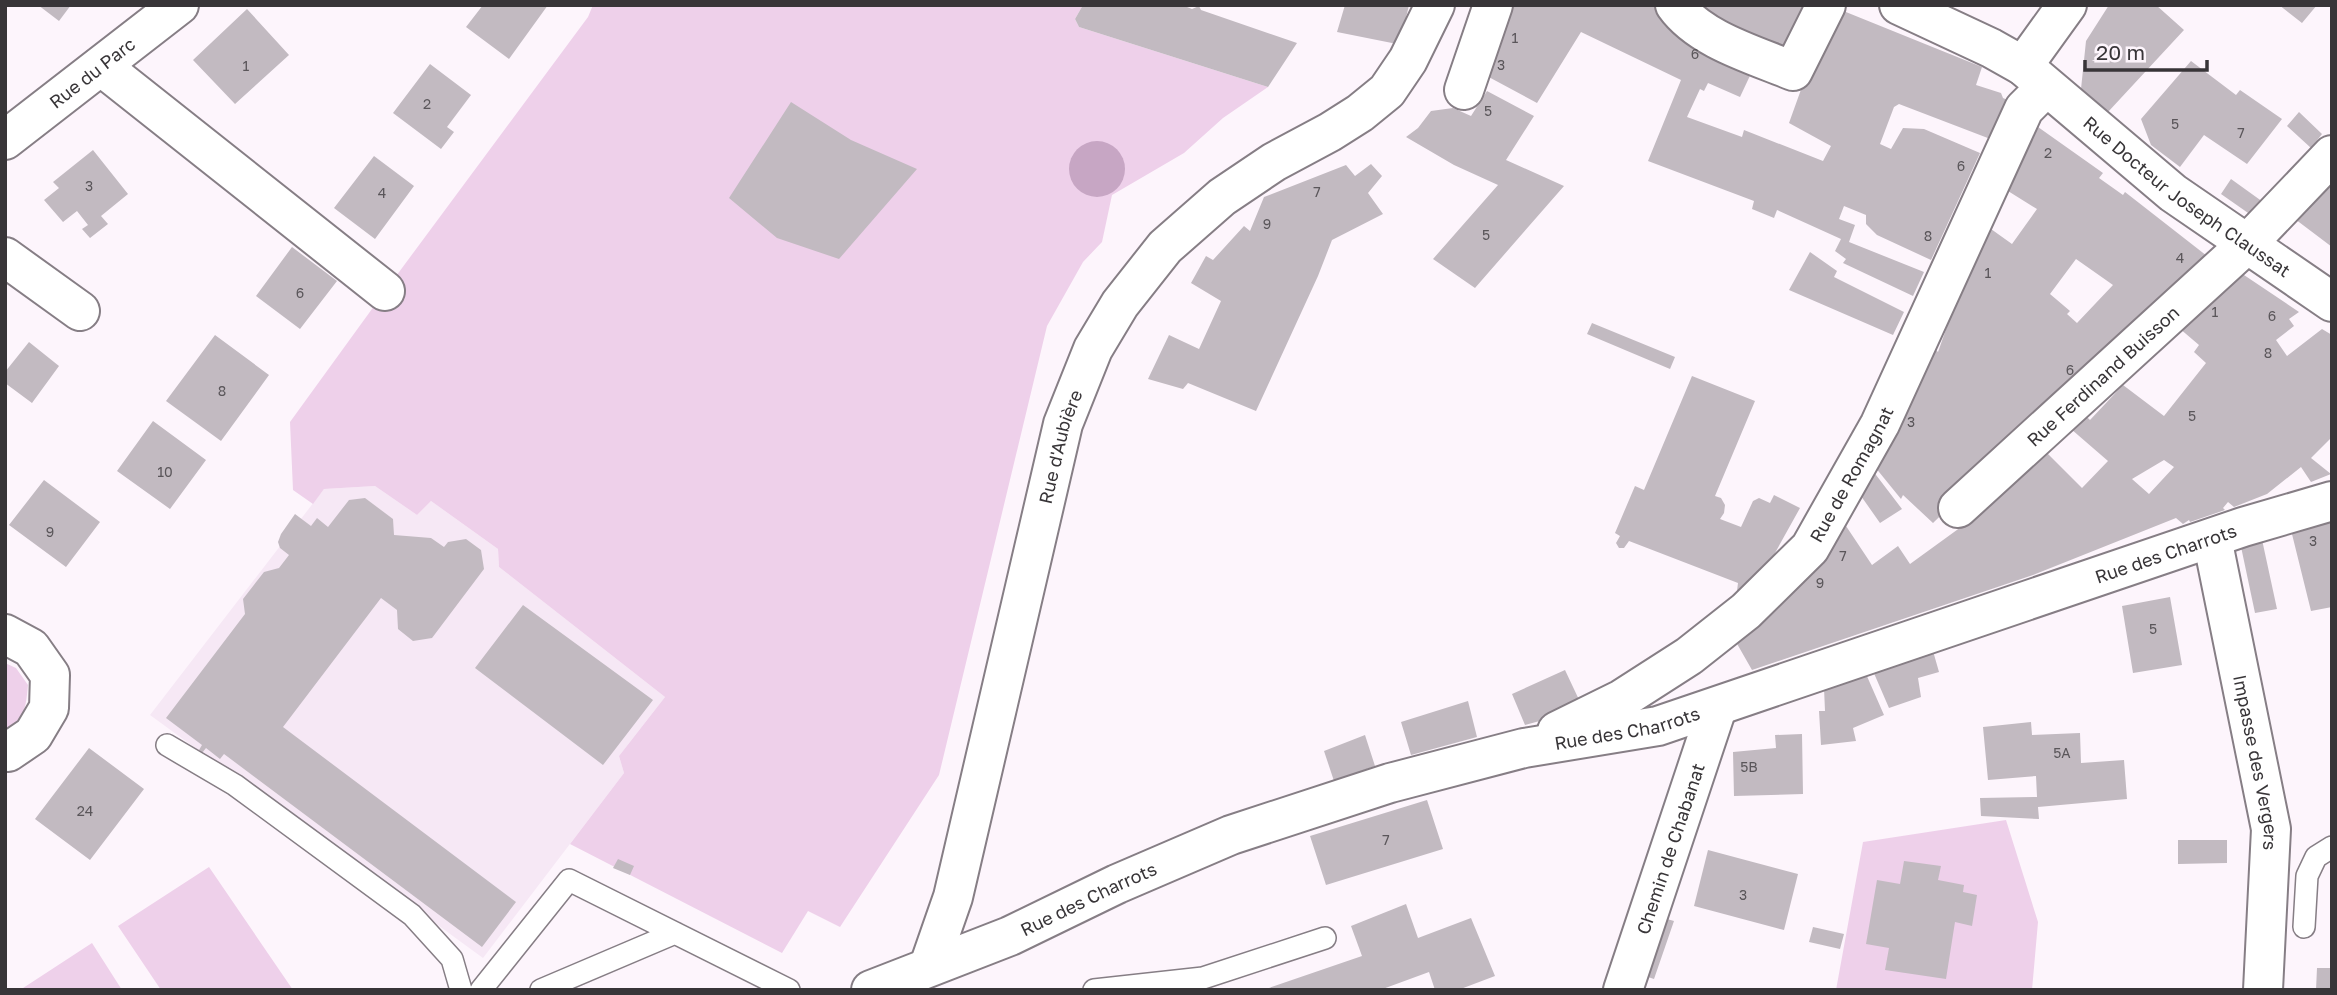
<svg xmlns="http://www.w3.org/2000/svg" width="2337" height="995" viewBox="0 0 2337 995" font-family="'Golos Text',sans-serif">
  <rect width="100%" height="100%" fill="#fdf5fc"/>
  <!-- built -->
  <path fill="#f6e8f5" d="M375 486 417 515 431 501 498 549 499 567 665 697 619 756 624 773 483 958 150 715 324 489Z"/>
  <!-- green -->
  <path fill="#eed0ea" d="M593 5H1083L1075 19 1079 27 1268 87 1223 118 1184 153 1112 195 1102 242 1083 262 1047 326 939 775 840 927 808 911 782 953 570 844 624 773 619 756 665 697 499 567 498 549 431 501 417 515 375 486 324 489 313 504 293 490 290 422 385 291 588 17Z
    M5 663 16 668 28 685C26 703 26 722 5 728Z
    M2006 820 2038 922 2032 990H1836L1863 842Z
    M209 867 293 990H161L118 926Z
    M92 943 122 990H20Z"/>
  <!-- water -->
  <path fill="#c7a6c4" d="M1069 169a28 28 0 1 1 56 0a28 28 0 1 1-56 0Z"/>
  <!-- building -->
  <path fill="#c2bac1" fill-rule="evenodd" d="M38 5H71L59 21Z
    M483 5H548L509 59 466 27Z
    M1083 5H1182L1192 9 1199 6 1201 10 1297 43 1268 87 1079 27 1075 19Z
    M1345 5H1409L1400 43 1397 44 1337 32Z
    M1513 5H1662L1755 65 1740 97 1708 83 1704 91 1700 89 1687 117 1742 137 1744 130 1823 161 1831 146 1789 123 1803 84 1836 8 1982 67 1976 85 2001 93 2003 98 2010 101 1993 140 1899 104 1894 107 1880 144 1891 149 1903 128 1924 129 1980 153 1931 260 1877 235 1866 224V215L1844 206 1839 219 1855 225 1849 242 1924 272 1913 296 1843 263 1846 259 1835 251 1841 239 1777 210 1774 218 1752 209 1754 201 1648 161 1681 80 1581 32 1537 103 1485 75Z
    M1689 5H1814L1786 57Z
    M2109 5H2156L2184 30 2108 112 2081 89 2086 41Z
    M2279 5H2317L2302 23Z
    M247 9 289 55 235 104 193 60Z
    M2191 61 2236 95 2240 90 2282 119 2247 164 2204 135 2180 167 2151 145 2141 119Z
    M430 64 471 95 447 127 454 132 441 149 393 113Z
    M1487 91 1534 116 1506 160 1564 186 1475 288 1433 259 1498 185 1454 165 1406 137 1418 128 1431 111 1453 108 1471 116Z
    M791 102 851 140 917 169 839 259 777 238 729 198Z
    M2299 112 2322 134 2311 148 2287 126Z
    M2038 127 2103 173 2099 178 2123 195 2125 192 2207 256 1933 523 1903 495 1901 499 1875 467 1927 367 1936 350 1938 352 1954 307 1991 229 2012 244 2037 209 2008 191ZM2076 259 2113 285 2077 323 2067 314 2070 311 2050 294Z
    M93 150 128 194 101 216 108 224 90 238 82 229 88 225 77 211 63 222 44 200 59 188 53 182Z
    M374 156 414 186 375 239 334 208Z
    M1371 164 1382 176 1368 193 1383 214 1332 240 1318 276 1256 411 1188 383 1183 389 1148 379 1169 335 1199 349 1221 301 1191 283 1206 256 1213 260 1244 226 1250 231 1264 197 1346 165 1355 176Z
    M2332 172V247L2291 216Z
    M2231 179 2263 202 2251 215 2221 194Z
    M292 247 337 281 300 329 256 296Z
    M1810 252 1837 271 1834 277 1904 312 1893 335 1789 290Z
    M2238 271 2299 312 2289 319 2294 326 2276 340 2287 356 2322 329 2332 335V437L2311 458 2331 474 2311 482 2301 467 2267 494 2234 507 2228 502 2223 508 2225 510 2190 522 2189 520 2183 524 2176 518 2033 575 1752 670 1736 642 1824 561 1846 526 1872 565 1898 546 1910 564 1972 519 2046 452 2082 488 2108 461 2071 429 2085 415 2090 420 2123 385 2164 416 2206 363 2194 352 2199 345 2179 328ZM2164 460 2174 467 2149 494 2132 479Z
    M1592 323 1675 357 1670 369 1587 334Z
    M215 335 269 375 221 441 166 401Z
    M29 342 59 366 32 403 5 383V372Z
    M1692 376 1755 401 1715 496 1721 498 1725 505 1724 513 1720 519 1741 527 1753 501 1759 498 1770 503 1774 495 1800 508 1765 571 1741 594 1737 591 1738 583 1629 541 1624 548H1619L1616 543 1620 536 1615 533 1635 486 1644 490Z
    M153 421 206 460 170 509 117 471Z
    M1873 471 1902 509 1880 523 1861 496Z
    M44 480 100 522 66 567 9 525Z
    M365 498 393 519 394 535 431 538 444 547 448 542 466 539 481 550 484 569 432 638 413 641 398 629 397 610 381 598 283 727 516 902 482 947 224 754 220 759 206 748 202 753 199 750 202 745 166 718 245 614 243 599 264 572 279 568 289 555 280 548 278 542 281 534 295 514 311 526 317 518 328 527 349 500Z
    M2332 513V607L2311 611 2290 526Z
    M2261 535 2277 609 2255 613 2240 542Z
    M2170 597 2182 665 2133 673 2122 606Z
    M523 605 653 700 603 765 475 668Z
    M1933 651 1939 672 1918 678 1921 697 1889 708 1873 671Z
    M1565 670 1581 704 1558 716 1525 725 1512 694Z
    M1866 674 1884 715 1853 728 1856 741 1821 745 1819 711H1825L1824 688Z
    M1468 701 1477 737 1411 755 1401 722Z
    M2031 722 2032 735 2080 733 2081 763 2124 760 2127 799 2038 807 2039 819 1981 816 1980 798 2037 797 2036 776 1988 780 1983 727Z
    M1802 734 1803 794 1734 796 1733 752 1776 748 1775 735Z
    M1365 735 1375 766 1334 781 1324 751Z
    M89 748 144 789 90 860 35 819Z
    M1427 800 1443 849 1326 885 1310 836Z
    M2178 840H2227V863L2178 864Z
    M1708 850 1798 874 1784 930 1694 906Z
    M618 859 634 866 630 875 613 868Z
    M1904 861 1941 866 1938 880 1964 885 1963 892 1977 895 1972 926 1955 922 1946 979 1885 970 1889 948 1866 944 1877 880 1900 884Z
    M1406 904 1418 938 1471 918 1495 976 1458 990H1435L1429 972 1380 990H1263L1362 956 1351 926Z
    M1653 915 1674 921 1654 979 1633 972Z
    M1813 927 1844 934 1840 949 1809 942Z
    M2317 968H2332V990H2316Z"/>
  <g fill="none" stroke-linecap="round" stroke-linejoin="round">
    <!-- service casing -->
    <g stroke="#867e85" stroke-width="24">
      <path id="service" d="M167 745 235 785 412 915 452 959 461 990
        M2304 927 2307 876 2316 857 2332 847
        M481 990 569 880 789 990
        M541 990 675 933
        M1094 990 1203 978 1325 938"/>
    </g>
    <!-- minor casing -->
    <g stroke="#867e85" stroke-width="42">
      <g id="minor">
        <path d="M1675 5C1700 40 1755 55 1793 71L1826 5"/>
        <path id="s1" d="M1899 5 1991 48 2023 66 2173 193 2332 302"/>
        <path d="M101 66 385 291"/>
        <path d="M2023 66 2067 5"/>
        <path d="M1464 90 1493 5"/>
        <path id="s2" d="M5 140 179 5"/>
        <path d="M5 257 80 311"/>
        <path id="s3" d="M1958 508 2246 245 2332 155"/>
        <path id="s4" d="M2212 538 2271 829 2263 990"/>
        <path d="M5 634 31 648 50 675 49 708 33 735 8 752 5 751"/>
        <path id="s5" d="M1557 731 1622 699 1689 656 1746 611 1810 548 1880 424 2024 109 2046 87"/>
        <path id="s6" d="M929 966 953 897 1063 424 1093 349 1120 304 1165 247 1222 197 1274 162 1330 132 1360 113 1387 91 1408 60 1435 5"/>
        <path id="s7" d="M871 990 1010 936 1117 884 1231 835 1390 783 1524 748 1658 726 2243 527 2332 501"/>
        <path id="s8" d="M1623 990 1717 708"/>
      </g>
    </g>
    <!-- service -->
    <use href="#service" stroke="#fff" stroke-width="21"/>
    <!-- minor -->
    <use href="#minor" stroke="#fff" stroke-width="38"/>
  </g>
  <g text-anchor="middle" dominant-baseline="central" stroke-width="5" stroke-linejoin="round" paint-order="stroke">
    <!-- number labels -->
    <g font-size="14" fill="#5a565a">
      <text x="1515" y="37">1</text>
      <text x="1695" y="53">6</text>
      <text x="1501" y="64">3</text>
      <text x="246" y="65">1</text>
      <text x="427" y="103">2</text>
      <text x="1488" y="110">5</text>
      <text x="2175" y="123">5</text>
      <text x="2241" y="132">7</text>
      <text x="2048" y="152">2</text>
      <text x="1961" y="165">6</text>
      <text x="89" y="185">3</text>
      <text x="1317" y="191">7</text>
      <text x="382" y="192">4</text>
      <text x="1267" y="223">9</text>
      <text x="1486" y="234">5</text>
      <text x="1928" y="235">8</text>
      <text x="2180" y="257">4</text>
      <text x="1988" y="272">1</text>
      <text x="300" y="292">6</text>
      <text x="2215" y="311">1</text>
      <text x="2272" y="315">6</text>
      <text x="2268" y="352">8</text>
      <text x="2070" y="369">6</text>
      <text x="222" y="390">8</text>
      <text x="2192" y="415">5</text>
      <text x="1911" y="421">3</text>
      <text x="165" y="471">10</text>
      <text x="50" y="531">9</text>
      <text x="2313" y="540">3</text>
      <text x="1843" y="555">7</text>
      <text x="1820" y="582">9</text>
      <text x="2153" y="628">5</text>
      <text x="2062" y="752">5A</text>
      <text x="1749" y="766">5B</text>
      <text x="85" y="810">24</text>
      <text x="1386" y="839">7</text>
      <text x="1743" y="894">3</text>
    </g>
    <!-- street labels -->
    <g font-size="18" fill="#383538" stroke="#fdf5fc">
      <text stroke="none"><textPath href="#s2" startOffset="110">Rue du Parc</textPath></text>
      <text stroke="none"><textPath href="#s1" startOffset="348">Rue Docteur Joseph Claussat</textPath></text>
      <text stroke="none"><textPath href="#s3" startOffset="196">Rue Ferdinand Buisson</textPath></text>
      <text stroke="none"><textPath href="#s6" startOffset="536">Rue d'Aubière</textPath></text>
      <text stroke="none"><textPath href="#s5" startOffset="399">Rue de Romagnat</textPath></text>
      <text stroke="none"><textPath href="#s7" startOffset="1370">Rue des Charrots</textPath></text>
      <text stroke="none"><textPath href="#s7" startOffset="803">Rue des Charrots</textPath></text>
      <text stroke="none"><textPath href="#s4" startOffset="229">Impasse des Vergers</textPath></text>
      <text stroke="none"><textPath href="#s8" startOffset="149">Chemin de Chabanat</textPath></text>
      <text stroke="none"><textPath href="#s7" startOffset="236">Rue des Charrots</textPath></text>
    </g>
  </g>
  <!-- border -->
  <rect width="2337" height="995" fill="none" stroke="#383538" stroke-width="14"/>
  <!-- scale -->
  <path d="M2085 60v10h122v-10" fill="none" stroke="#383538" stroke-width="3.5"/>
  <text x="2096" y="60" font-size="21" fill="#383538" stroke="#fdf5fc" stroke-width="5" paint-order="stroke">20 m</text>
</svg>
